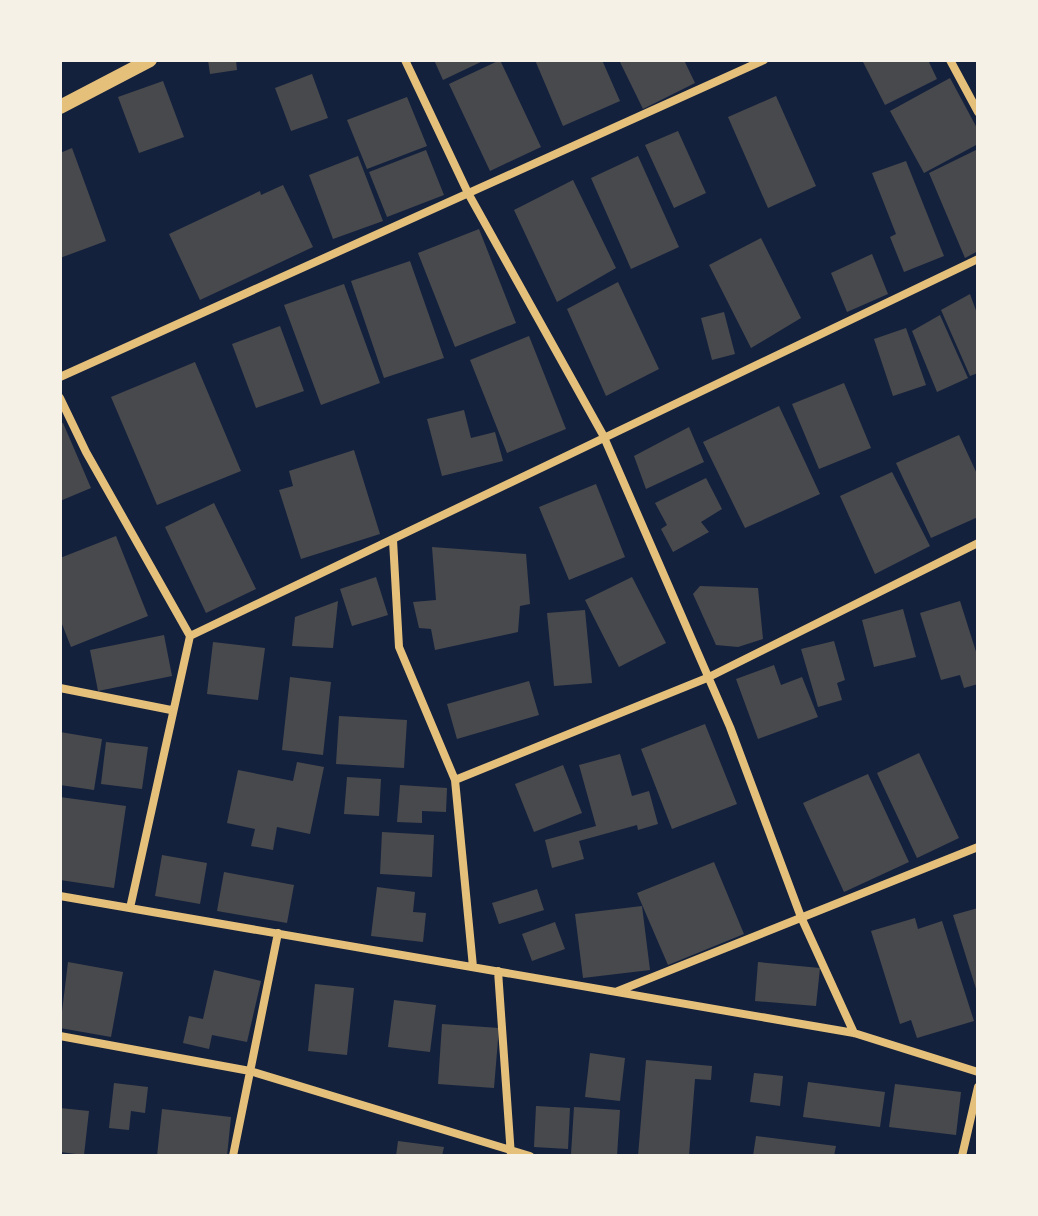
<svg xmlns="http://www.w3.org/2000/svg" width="1038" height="1216" viewBox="0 0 1038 1216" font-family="'Nunito Sans',sans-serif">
  <rect width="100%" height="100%" fill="#14213d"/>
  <!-- building -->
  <path fill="#48494c" d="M208 60H236L237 70 210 74Z
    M434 60H485L443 80Z
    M500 60 541 147 490 171 449 84Z
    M535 60H602L620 101 563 126Z
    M619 60H684L695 83 643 109Z
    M862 60H928L937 79 885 105Z
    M312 74 328 118 291 131 275 88Z
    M950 78 978 130V144L924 173 890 111Z
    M163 81 184 137 139 153 118 97Z
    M776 96 816 186 768 208 728 117Z
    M407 97 427 146 367 169 347 120Z
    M678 131 706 193 674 208 645 145Z
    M72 148 106 241 60 258V153Z
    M978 149V251L965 258 929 173Z
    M426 150 444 195 387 217 369 172Z
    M358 156 383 221 333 239 309 175Z
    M638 156 679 247 631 269 591 178Z
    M906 161 944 256 904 272 890 237 896 234 872 173Z
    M573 180 616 268 557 302 514 210Z
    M283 185 313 247 200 300 169 234 260 191 261 195Z
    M479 229 516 323 455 347 418 253Z
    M761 238 801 318 751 348 709 265Z
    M872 254 888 294 847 312 831 273Z
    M410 261 444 358 384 378 351 281Z
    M618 282 659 369 606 396 567 309Z
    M344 284 380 383 321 405 284 305Z
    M970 294 978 316V373L970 376 941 310Z
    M724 312 735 354 712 360 701 318Z
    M940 315 968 378 937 392 912 331Z
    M280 326 304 391 256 408 232 344Z
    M906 328 926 385 893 396 874 339Z
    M529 336 566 429 507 453 470 360Z
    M195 362 241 471 157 505 111 397Z
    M844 383 871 448 819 469 792 404Z
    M779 406 820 494 745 528 703 442Z
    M464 410 471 438 495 432 503 461 442 476 427 419Z
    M63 423 91 488 60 501V424Z
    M689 427 704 462 646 489 634 456Z
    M959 435 978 476V517L931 538 896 463Z
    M354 450 380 534 301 559 279 490 293 486 289 471Z
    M892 472 930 546 875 574 840 496Z
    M706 478 722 509 701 522 709 532 673 552 661 529 667 525 655 503Z
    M596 484 625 557 569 580 539 507Z
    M214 503 256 589 206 613 165 527Z
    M116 536 148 616 71 647 60 619V558Z
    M432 547 526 554 530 604 520 606 518 632 435 650 431 629 419 628 413 602 436 600Z
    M376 577 388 615 352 626 340 589Z
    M632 577 666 643 619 667 585 600Z
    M700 586 758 588 763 639 738 647 716 645 693 594Z
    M338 601 333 648 292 646 295 617Z
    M960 601 978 658V684L964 688 960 675 941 680 920 613Z
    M903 609 916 657 874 667 862 620Z
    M585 610 592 683 554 686 547 613Z
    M164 635 172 676 98 691 90 650Z
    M834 641 845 680 837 683 842 700 818 707 801 649Z
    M213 642 265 648 258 700 207 694Z
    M774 665 781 685 802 677 818 717 758 739 736 679Z
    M290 677 331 682 323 755 282 750Z
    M529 681 539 715 457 739 447 704Z
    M339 716 407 720 404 768 336 764Z
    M705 724 737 804 672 829 641 749Z
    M60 732 102 739 94 790 60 785Z
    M106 742 148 747 142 789 101 784Z
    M919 753 959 838 917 858 877 773Z
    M620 754 632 796 649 791 658 824 638 830 637 825 579 841 584 859 552 868 545 840 596 826 579 765Z
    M297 762 324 767 310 834 277 827 273 850 251 846 255 829 227 823 238 770 293 781Z
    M563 765 582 813 534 832 515 784Z
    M868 774 909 862 844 892 803 803Z
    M347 777 381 779 379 816 344 814Z
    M400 785 447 788 446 812 422 811V823L397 822Z
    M60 797 126 806 114 888 60 880Z
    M382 832 434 835 432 877 380 874Z
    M162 855 207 863 200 904 155 896Z
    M714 862 744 934 668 965 637 893Z
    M224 872 294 885 287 923 217 911Z
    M377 887 415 892 413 912 426 913 423 942 371 936Z
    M537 889 544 910 499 924 492 903Z
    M642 906 650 970 583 978 575 914Z
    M978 908V992H977L953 915Z
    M915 918 918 929 942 921 974 1021 917 1038 911 1020 900 1024 871 931Z
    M555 922 565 949 532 961 522 934Z
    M68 962 123 972 111 1037 60 1028Z
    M758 962 820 968 816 1006 755 1001Z
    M214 970 261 981 247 1042 212 1035 209 1049 183 1043 189 1016 203 1019Z
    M315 984 354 988 347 1055 308 1051Z
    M394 1000 436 1005 430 1052 388 1047Z
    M442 1024 499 1028 494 1088 438 1084Z
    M590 1053 625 1058 620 1101 585 1097Z
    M646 1060 712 1066 711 1080 695 1079 689 1156H638Z
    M754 1073 783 1076 780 1106 750 1102Z
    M808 1082 885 1092 880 1127 803 1117Z
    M114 1083 148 1087 145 1113 131 1111 129 1130 109 1128Z
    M895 1084 961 1092 956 1135 889 1127Z
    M536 1106 570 1108 568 1149 534 1147Z
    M574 1107 620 1110 617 1156 571 1154Z
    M60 1108 89 1111 84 1155 60 1152Z
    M162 1109 231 1117 227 1156H157Z
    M756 1136 836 1146 834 1156H753Z
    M398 1141 444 1147 442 1156H396Z"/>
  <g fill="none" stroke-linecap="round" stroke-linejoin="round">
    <!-- minor -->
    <path stroke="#e5c07b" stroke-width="8" d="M405 60 468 193 603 435 730 727 801 917 854 1033
      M950 60 978 112
      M60 377 764 60
      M60 398 86 452 190 636 130 908
      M393 540 399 647 455 780 473 967
      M190 636 978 259
      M60 688 171 710
      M455 780 707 678 978 543
      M60 896 854 1033 978 1072
      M498 971 511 1156
      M618 991 978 847
      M60 1036 250 1071 530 1156
      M233 1156 278 933
      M962 1156 978 1087"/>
    <!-- tertiary -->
    <path stroke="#e5c07b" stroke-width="14" d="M60 107 150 60"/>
  </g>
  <!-- border -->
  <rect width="1038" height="1216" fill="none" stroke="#f6f1e7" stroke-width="124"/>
</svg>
